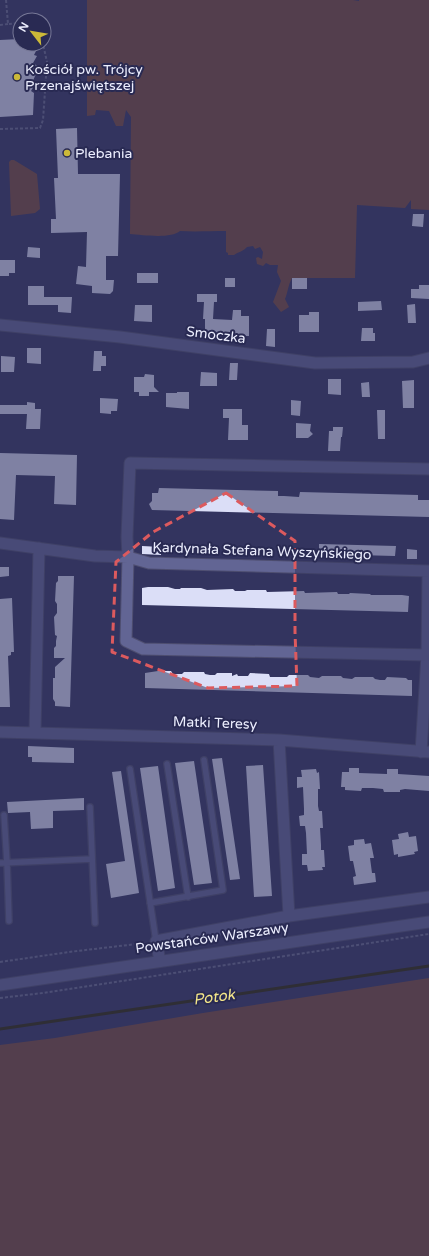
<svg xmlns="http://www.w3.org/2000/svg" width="429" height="1256" viewBox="0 0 429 1256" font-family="'Varela Round',sans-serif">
  <rect width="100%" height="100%" fill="#33345f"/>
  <!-- green -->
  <path fill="#7b4a39" d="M87 0H353L359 1V0H429V210L411 209V200L405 208 357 205 355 278H292C288 285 288 292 285 299L289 307 281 312 273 302 281 281 277 272 278 265H270L266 263 263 266 257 264 256 258 258 257 262 259 263 252 260 247 255 249 253 246 247 247C244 251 238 252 234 255H228V253L226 252V231C210 231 195 232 180 231 171 239 143 235 130 234L131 117 126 110 123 126H116L109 111 96 110 95 115 87 116Z
    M11 160H14L37 174 40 209 35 213 11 216 9 162Z
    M429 978V1256H0V1045L55 1038 203 1013Z"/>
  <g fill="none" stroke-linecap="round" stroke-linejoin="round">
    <!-- stream -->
    <path stroke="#2b2604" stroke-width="3" d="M0 1029 429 966"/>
  </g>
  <!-- building -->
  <path fill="#dbdef7" d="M20 39V44H28V46L38 47 34 55 37 56 33 63 39 67 32 83 35 84 31 91 34 93 33 115 0 117V40Z
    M77 128 78 174H120L118 256H106V280H114L113 291 110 294 92 293V286L76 284 78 266 86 267 87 232 51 233V219H56L54 178H58L56 129Z
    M413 214H424L423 227 412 226Z
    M28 247 40 248V258L27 257Z
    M0 260H15V273H9V276H0Z
    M137 273H158V283H137Z
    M225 278H235V287H225Z
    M292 278H307V289H292Z
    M419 285H429V299L411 298V289H419Z
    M28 286H44V297H72L71 313 58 312V305H28Z
    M197 294H217V302H214L213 319 232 320 233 310H241V316H249V336H232V334L205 333V319H203L204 302H197Z
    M381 301 382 310 358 311V302Z
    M415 304 416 323H408L407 305Z
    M135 305H152V322L134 321Z
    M309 312H319V332H299V315H309Z
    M362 328H373V333H375V341H361Z
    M267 329H275V347L266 346Z
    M27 348H41V364L27 363Z
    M94 351H102V356H106V366H101V371H93Z
    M1 356 15 357 14 372H1Z
    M230 363H238L237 380H229Z
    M201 372 217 373V386H200Z
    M145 374 154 375V387L159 392H149V396H139V392H134V377H144Z
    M328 379H341V395L328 394Z
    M414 380V408H403L402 381Z
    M369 382 370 397H362L361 383Z
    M177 392H189V409L166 407V393H177Z
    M100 398 118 399 117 411H111V414L100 413Z
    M291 400 301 401 300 416 291 415Z
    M27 402 35 403V409H41L40 429H26L27 414H0V405H27Z
    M223 409H242V425H248V440H228L229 418H223Z
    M377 410H385V439H378Z
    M296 423 311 424 310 431 313 434 308 438H296Z
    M333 427H343L342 437H341L340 451H328L329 431H333Z
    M0 453 77 455 76 505 54 504 55 476 16 475 14 520 0 519Z
    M159 488 278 491V496H284L299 497 300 492 418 495V500H429V517L152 510 149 504 152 501V493H158Z
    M319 544 396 546 395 556 319 554Z
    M142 546 161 547V555L142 554Z
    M407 549 417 550V559H407Z
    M0 567H9V576L0 577Z
    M58 576H74L70 707 55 706V702L53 699V678H55V667L65 658H54V648L56 646V641L57 636 55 635 54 617 57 613V604L55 601 56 583 58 581Z
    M148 587H168L175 589H180L181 588H201L207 590 233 589 235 591H245L247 590H266L267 592 304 591 305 593 337 592 338 594H349L350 593 370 594 371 595H402L409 596 408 612 142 605V588Z
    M12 598 14 652H11V655L8 656 10 707H0V599Z
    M158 671H171L173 674H182L184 672H204L205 674 210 675H215L217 673H232V676L237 674 238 676H248L250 673 269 674 270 677H287L289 675H308L310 677 319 678 322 676H341L343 678 352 679 355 677H373L375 679 380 680H385L387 677 406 678 408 680H412V696L145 688V673Z
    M28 746 74 748V763L32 762V757H28Z
    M222 758 240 879 230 880 212 759Z
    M194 761 212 883 194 885 175 763Z
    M263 765 272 896 254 897 246 766Z
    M158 766 175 888 158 891 140 768Z
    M349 768H359V773L387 774V769H398V774L429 776V791L405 789 400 790V792H384L383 789 373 788H362L361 791 345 790V787H341L342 772H349Z
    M316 769 317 773 319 772 320 789H318V806L319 811H322L323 828H320L321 845V850H324L325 867H322L323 870 308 871 307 865H302V854H307L306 833 305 826H300L299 816 304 815V809L303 787 297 788V777H302L301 770Z
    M121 771 139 893 111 898 106 864 125 861 112 772Z
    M84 798V810L53 811V828L31 829 30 812 8 813 7 802Z
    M408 832 409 837 416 836 418 851 414 852 415 854 398 857V854L394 855 392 840 399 839 398 834Z
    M364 839 365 844 371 843 374 858H370L372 873H375L376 882 354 885 353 877 356 876 353 861H350L348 846 354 845V840Z"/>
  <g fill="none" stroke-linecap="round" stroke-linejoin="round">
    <!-- service casing -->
    <g stroke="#4e4e70" stroke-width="8">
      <path id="service" d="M167 764 188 897
        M130 769 156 941
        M90 807 95 923
        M4 815 7 863 9 921
        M0 863 92 859
        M150 903 223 890 204 760"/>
    </g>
    <!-- minor casing -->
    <g stroke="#4e4e70" stroke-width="13">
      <path id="minor" d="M0 325 120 337 315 363 413 362 429 358
        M0 543 95 556 128 557 149 563 429 571
        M427 655 143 649 126 641 128 557 127 537 130 463 429 469
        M0 732 279 740 429 752
        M35 733 39 548
        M279 740 289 916
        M421 752 427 655 428 571
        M160 961 156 941 289 916 429 897"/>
    </g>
    <!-- tertiary casing -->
    <g stroke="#4e4e70" stroke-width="13">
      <path id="tertiary" d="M0 985 429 922"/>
    </g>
    <!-- path -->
    <path stroke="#6c6e90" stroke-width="2" stroke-dasharray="3 2" stroke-linecap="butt" d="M6 0 8 24 20 23
      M0 25 8 24
      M0 129 40 128 43 120 47 62 43 44
      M0 962 69 952 145 943
      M0 998 43 993 429 934"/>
    <!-- service -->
    <use href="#service" stroke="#626594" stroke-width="5.5"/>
    <!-- minor -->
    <use href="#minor" stroke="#626594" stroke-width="11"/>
    <!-- tertiary -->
    <use href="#tertiary" stroke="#626594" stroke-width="11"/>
  </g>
  <!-- marked area -->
  <path d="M0 0H429V1256H0ZM226 493 295 541V632L297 686 208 688 112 652 116 562 153 532Z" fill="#33345f" fill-opacity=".55" fill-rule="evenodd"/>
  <path fill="none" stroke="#dc5a5e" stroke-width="3" stroke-dasharray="8 5" stroke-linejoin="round" d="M226 493 295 541V632L297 686 208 688 112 652 116 562 153 532Z"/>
  <!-- markers -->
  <g fill="#ccb938" stroke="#292a53" stroke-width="1.5">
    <circle cx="17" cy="77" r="4"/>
    <circle cx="67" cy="153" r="4"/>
  </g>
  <g text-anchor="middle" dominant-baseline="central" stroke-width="4" stroke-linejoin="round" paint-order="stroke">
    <!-- poi labels -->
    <g font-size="14" fill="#eceefe" stroke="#292a53" text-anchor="start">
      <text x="25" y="69">Kościół pw. Trójcy<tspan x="25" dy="16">Przenajświętszej</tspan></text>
      <text x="75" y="153">Plebania</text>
    </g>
    <!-- street labels -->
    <g font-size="14" fill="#eceefe" stroke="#292a53">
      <text transform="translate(216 335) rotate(7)">Smoczka</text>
      <text transform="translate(262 551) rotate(2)">Kardynała Stefana Wyszyńskiego</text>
      <text transform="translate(215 723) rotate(2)">Matki Teresy</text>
      <text transform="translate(212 938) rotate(-8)">Powstańców Warszawy</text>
    </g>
    <!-- water labels -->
    <g font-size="15" font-style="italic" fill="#f4e689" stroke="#292a53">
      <text transform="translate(214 997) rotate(-8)">Potok</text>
    </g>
  </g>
  <!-- north arrow -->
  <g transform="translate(32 32) rotate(301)"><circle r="19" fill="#292a53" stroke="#777897"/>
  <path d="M0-3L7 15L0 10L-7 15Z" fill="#ccb938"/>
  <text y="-6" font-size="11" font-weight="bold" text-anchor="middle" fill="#eceefe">N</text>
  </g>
</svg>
